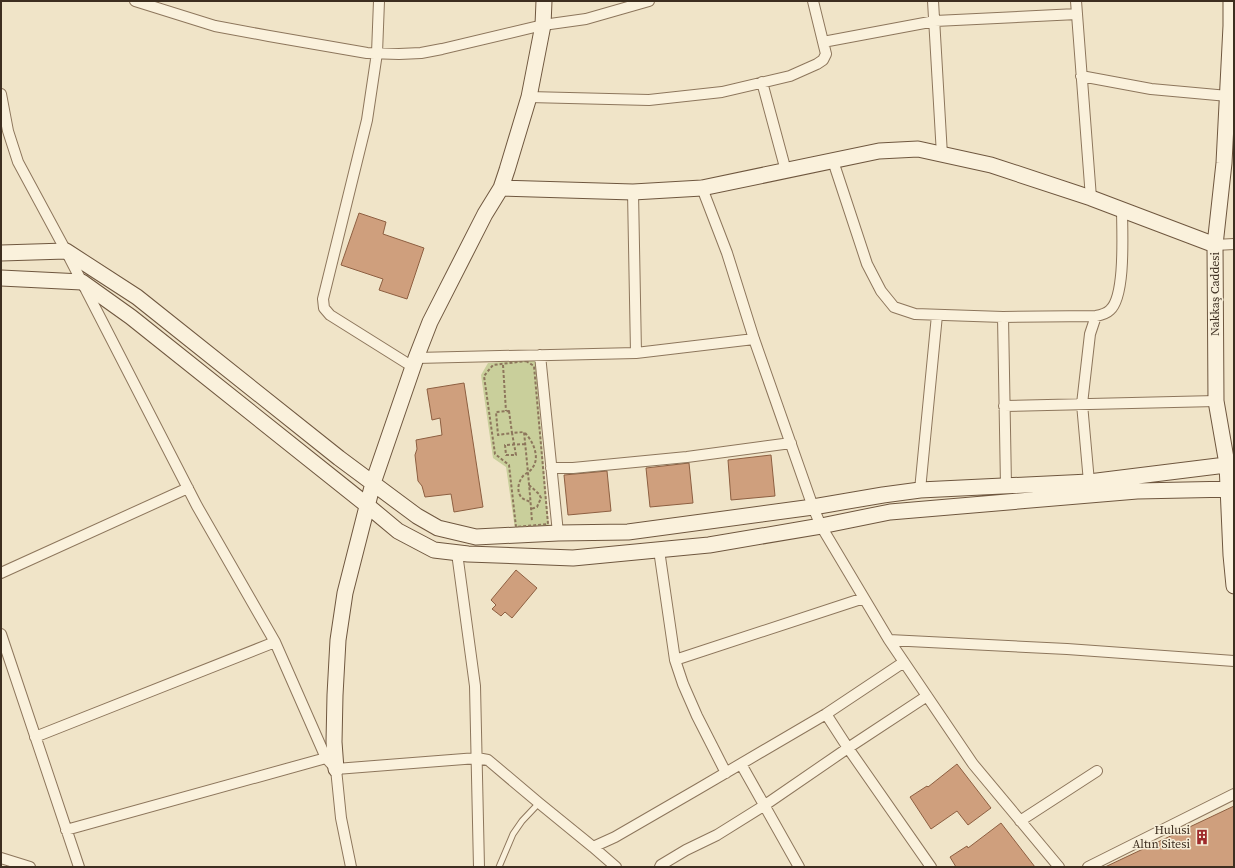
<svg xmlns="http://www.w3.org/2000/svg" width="1235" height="868" viewBox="0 0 1235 868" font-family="'Source Serif 4',serif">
  <rect width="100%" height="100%" fill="#f0e4c8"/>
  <!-- green -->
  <path fill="#c9cf9b" d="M535 359 549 527 515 529 506 467 493 458 481 375 488 363Z"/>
  <!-- building -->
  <path fill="#cf9f7d" stroke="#8d5f41" d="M359 213 386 222 383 234 424 248 407 299 379 290 383 279 341 265Z
    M464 383 483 507 454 512 451 494 425 497 422 486 418 481 415 455 417 449 416 440 442 435 440 418 432 420 427 389Z
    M771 455 775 496 731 500 728 460Z
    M689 463 693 503 650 507 646 468Z
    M607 471 611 511 568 515 564 475Z
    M516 570 537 588 512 618 505 612 501 616 492 609 496 605 491 600Z
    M957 764 991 808 968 825 957 811 931 829 910 797 927 786 928 787Z
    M1234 806V867H1105Z
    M1001 823 1035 867H956L950 857 967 846 968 848Z"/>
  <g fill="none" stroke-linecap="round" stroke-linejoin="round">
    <!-- lane casing -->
    <g stroke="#8d765c" stroke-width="7">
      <path id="lane" d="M499 867 513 834 522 821 539 803"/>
    </g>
    <!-- street casing -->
    <g stroke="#8d765c" stroke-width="12">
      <path id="street" d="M135 1 215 26 269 36 367 53 399 54 421 53 442 49 543 25 586 19 649 1
        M379 1 377 53 367 120 323 299 324 308 330 315 413 367
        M933 1 942 155
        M1076 1 1091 198
        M823 42 935 21 1077 14
        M1081 76 1151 89 1228 96
        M762 82 786 171
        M1 94 8 131 18 162 66 251 197 506 275 642 326 758 336 769 341 818 351 867
        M529 97 649 100 722 92 790 76 817 64 823 60 826 54 813 1
        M833 161 867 264 881 291 894 307 915 314 1003 317 1096 316C1101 315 1106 314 1110 310 1126 296 1122 230 1122 209
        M702 188 727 253 754 339 813 507 821 526 889 640 973 764 1059 867
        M633 192 636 353
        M1215 245 1234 244
        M1003 317 1006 486
        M540 355 558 533
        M416 358 636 353 754 339
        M1004 406 1216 401
        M551 468H573L687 457 791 443
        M1089 482 1082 404 1090 334 1096 316
        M920 490 937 315
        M659 550 675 660 683 684 697 716 726 773
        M457 553 475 686 479 867
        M1 573 188 488
        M1 634 79 867
        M889 640 1067 649 1234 661
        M675 660 864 598
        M826 714 848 748 931 867
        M35 737 275 642
        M741 764 799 867
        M336 769 477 758 488 760 539 803 593 847 616 867
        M1020 821 1097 771
        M66 830 326 758
        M593 847 615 837 698 789 826 714 904 662
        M1 858 30 867
        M660 867 661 865 686 850 717 835 765 805 848 748 927 696
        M1088 867 1234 794"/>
    </g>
    <!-- secondary casing -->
    <g stroke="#6f573f" stroke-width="17">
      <path id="secondary" d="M1231 1V26L1224 163 1215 245 1216 401 1227 464 1231 555 1234 586
        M501 188 633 192 702 188 879 151 918 149 991 165 1091 198 1215 245
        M1 253 66 251 137 297 339 458 417 516 438 528 476 537 558 533 628 532 813 507 883 495 920 490 1089 482 1234 464
        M1 278 82 282 131 317 368 506 398 531 434 550 468 554 573 558 709 545 821 526 890 512 1137 491 1234 489
        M336 769 334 742 335 695 338 640 345 593 373 483 416 358 430 322 485 214 501 188 507 170 529 97 543 25 544 1"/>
    </g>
    <!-- path -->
    <path stroke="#8d765c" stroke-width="2" stroke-dasharray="3 2" stroke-linecap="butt" d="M526 361 534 366 548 524 516 527 509 465 495 454 484 376 493 365Z
      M503 365 506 411
      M509 411 512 433 498 435 496 412Z
      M525 433C533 441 540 457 533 467 531 471 527 473 524 475 518 481 516 492 522 498 525 500 528 501 531 502
      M525 444 505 445 506 455H516L512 433 524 432C527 462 530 492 532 522
      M529 485 539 494 541 498 537 507 531 509"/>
    <!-- lane -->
    <use href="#lane" stroke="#faf1dc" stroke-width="5"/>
    <!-- street -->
    <use href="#street" stroke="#faf1dc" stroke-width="10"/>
    <!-- secondary -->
    <use href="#secondary" stroke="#faf1dc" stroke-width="15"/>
  </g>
  <!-- icons -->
  <defs>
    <g id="building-bare" transform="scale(1.2)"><path d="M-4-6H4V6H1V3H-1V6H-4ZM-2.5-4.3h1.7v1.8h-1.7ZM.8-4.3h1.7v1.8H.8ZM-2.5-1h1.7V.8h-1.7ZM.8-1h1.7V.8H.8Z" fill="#9e2a2b" stroke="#f7eed8" stroke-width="2.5" paint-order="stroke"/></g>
  </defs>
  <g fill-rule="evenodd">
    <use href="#building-bare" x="1202" y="837"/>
  </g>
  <g text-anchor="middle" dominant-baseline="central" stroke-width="3" stroke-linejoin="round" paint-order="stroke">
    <!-- street labels -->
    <g font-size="12" fill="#3d2e20" stroke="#f7eed8">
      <text transform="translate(1215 294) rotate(-90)">Nakkaş Caddesi</text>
    </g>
    <!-- poi labels -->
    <g font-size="12" fill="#3d2e20" stroke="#f7eed8" text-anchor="end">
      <text x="1190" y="830">Hulusi<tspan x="1190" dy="14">Altın Sitesi</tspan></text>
    </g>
  </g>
  <!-- border -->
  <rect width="1235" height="868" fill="none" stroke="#3d2e20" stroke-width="4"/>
</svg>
